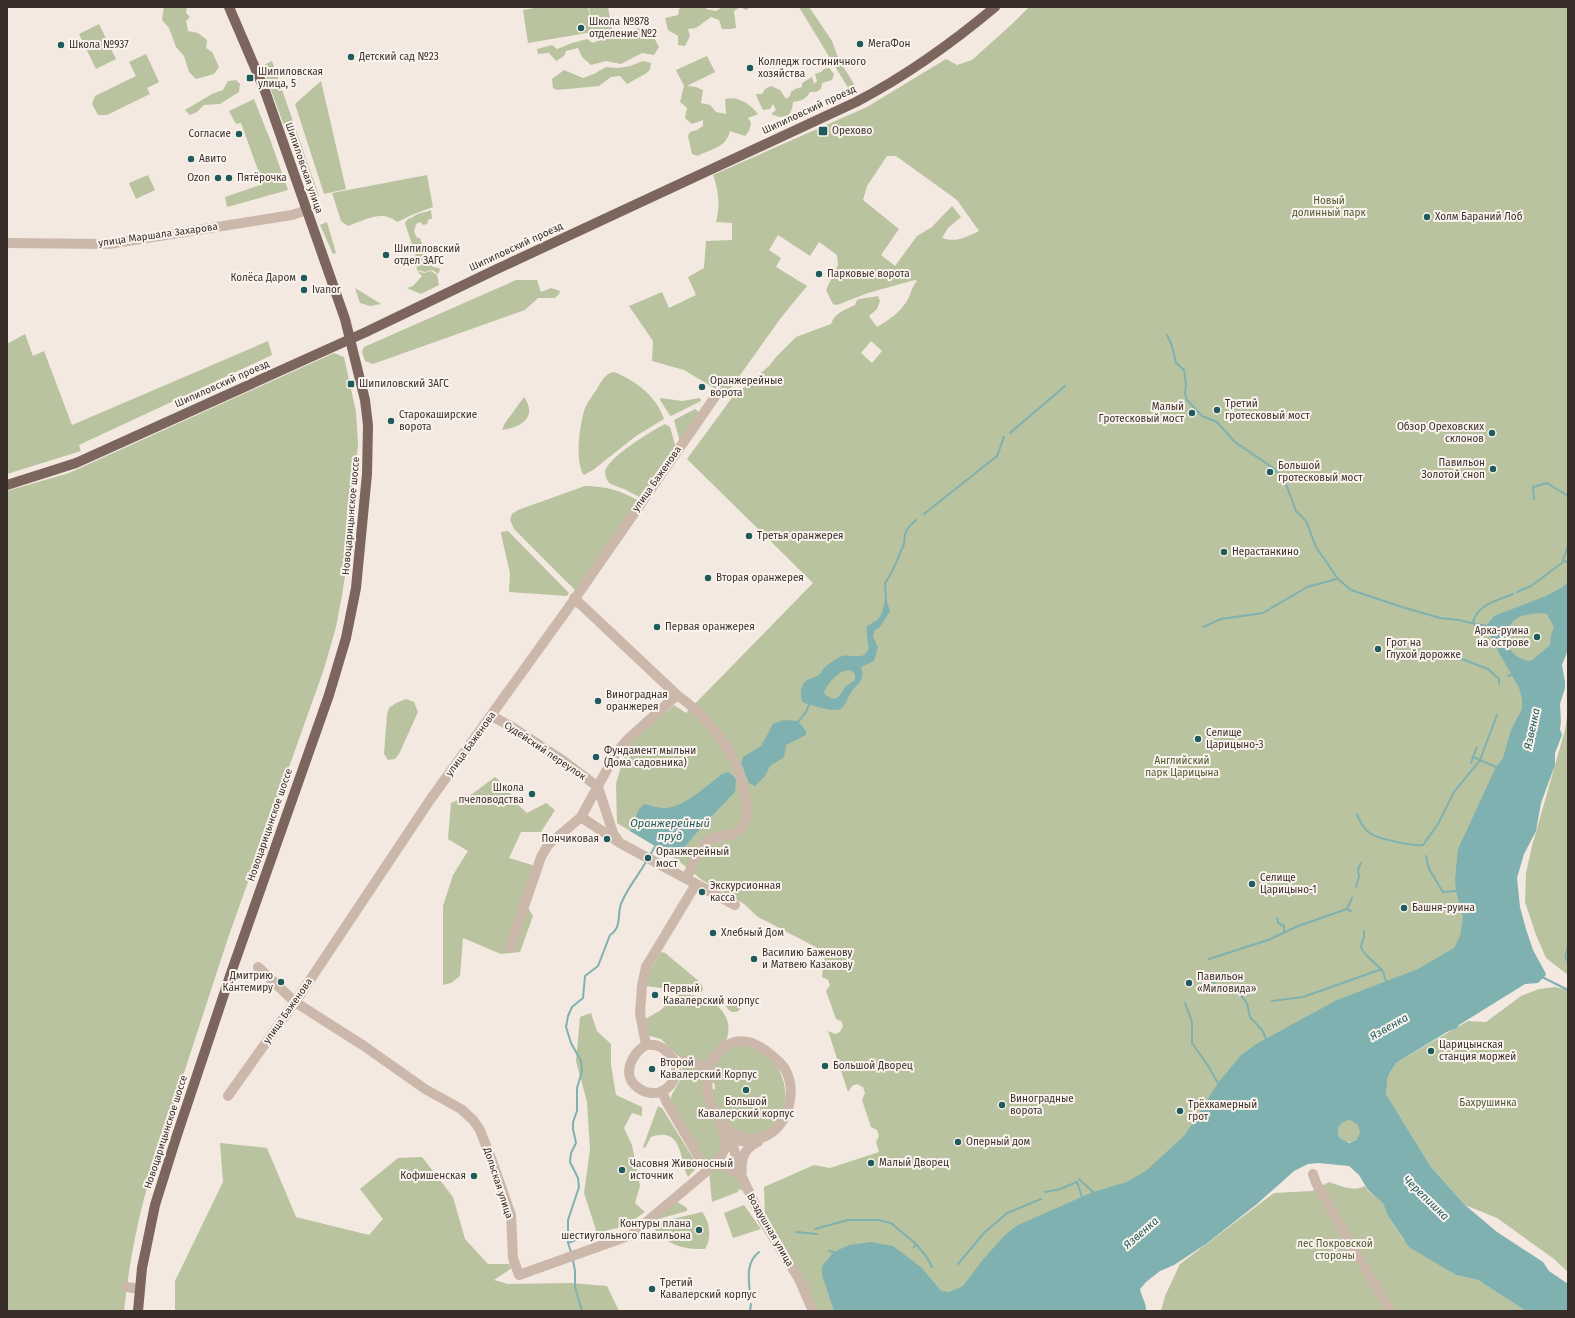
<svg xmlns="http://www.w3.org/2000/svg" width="1575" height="1318" viewBox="0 0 1575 1318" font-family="'Fira Sans',sans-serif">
  <rect width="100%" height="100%" fill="#f3e9e0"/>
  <!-- green -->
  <path fill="#b9c39f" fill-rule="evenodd" d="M164 7H187L186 13 190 17 186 21 188 31 198 33 207 40 206 48 212 52 219 67 214 74 196 79 189 72 184 56 176 47 169 28 162 20Z
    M540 7H588L593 32 528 43 523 10Z
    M589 7H608L612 29 593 32Z
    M683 7H706V9L716 11 722 7H750L746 10 740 7 734 11 736 28 730 29H722L719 20 711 17 696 28 688 29 690 36 685 46 678 45V36L668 30 665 18 678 15 679 9Z
    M799 7H809L832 41 839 60 856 87 850 91Z
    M1029 7H1568V625L1495 932 1019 1311H813L765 1219 764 1187 814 1165 830 1168 879 1152 876 1142 879 1136 877 1130 871 1127 862 1100 865 1093 863 1087 857 1084 852 1086 848 1092 828 1031 835 1034 840 1032 843 1026 841 1021 836 1019 826 991 830 985 828 980 822 977 824 959 827 953 758 917 744 904 702 880 675 858 617 823 616 784 627 745 674 705 686 713 813 583 687 459 731 399 769 366 777 356 796 337 831 324C835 313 844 310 855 305L857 300C864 297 871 298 878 296L880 301 877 309 869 316 877 327C889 320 899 313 907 301 911 294 911 288 917 281L915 280 911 281 868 293 837 305 833 304 826 290 838 265 837 255 819 242 810 256 778 235 769 250 781 258 776 267 807 286 780 319 726 395 684 370 652 361 653 341 629 306 662 292 669 308 696 295 688 277 704 268 706 241 732 240V223L716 222C720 206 719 191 713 175L867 107 946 59 957 65 972 60 1012 24ZM887 156H896L957 200 979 231C966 237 957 243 942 238L948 228 961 217 952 206 932 227 917 236 895 266 881 255 899 229 863 200 867 186ZM871 341 882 351 872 363 861 353Z
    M99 24 116 59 96 69 79 34Z
    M638 28 653 36 659 47 654 55 642 53 621 64 606 61 591 65 582 57 578 48 566 51 564 56 556 61 549 53 538 54 537 49 552 45 557 49 572 43 587 39 593 43 618 31 627 34Z
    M146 54 159 82 147 88 150 94 107 115H98L92 104 95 96 136 76 129 62Z
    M707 56 715 72 687 86 696 87 703 90 701 103 710 105 716 112 726 114 725 99C738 96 750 104 758 114L748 118 751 123 749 131 745 136 730 131C725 149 712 148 698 156L692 154 688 136 690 132 697 130 703 126V120L692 124 685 118 687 108 680 102 684 86 676 70Z
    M272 61 319 196 311 198 262 66Z
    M643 61 651 63 650 70 645 74 627 84 620 76 611 77 599 86 557 90 553 88 552 79 564 70 583 78 594 74 606 67 618 68 630 66Z
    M829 68 834 74 832 80 822 83 821 89 816 92H810C806 99 801 101 793 102L792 109 788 116 779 117 771 114 776 110 773 104 770 109 763 110 758 100 756 94H762L765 89 771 86 780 90 786 99 790 96 791 92 795 89 802 87V83L812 77 814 84 817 81 815 74 821 72 824 69Z
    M236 80 240 84 239 92 220 104 204 105 197 112 190 115 185 110 212 94 223 90 228 81Z
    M321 81 346 189 324 194 295 104Z
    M254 99 271 142 288 190 227 207 225 197 263 184 241 123 236 124 229 111Z
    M148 175 155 190 136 199 129 183Z
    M427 175 433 207 414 214 397 222C383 209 364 220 348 226L341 221 332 193Z
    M431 210 432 219H429L427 224 423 225 420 222 416 224 414 232 417 238H420L423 247 421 250C425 259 429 259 433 267L439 268 440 270 438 274 432 270 425 272 417 270 416 257 405 223 408 219C413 218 413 216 418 214 422 212 425 213 431 210Z
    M327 222 336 253 333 254 320 225Z
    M417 271 424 273 431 271 437 275 439 285 421 294 407 288 413 286 422 276Z
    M516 280H537L541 292 551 288 560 291 559 294 555 298H538L525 310 373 364 365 361 362 352 364 347Z
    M355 288 381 304 370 306 360 303Z
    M25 334 33 356 44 351 72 425 268 341 272 355 79 445 81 451 7 474V344Z
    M334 353 344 357 356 412 358 444 347 564 342 595 336 627 324 669 228 938 152 1171C138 1216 129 1263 124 1311H7V491L69 473Z
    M614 372C635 380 657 397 664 419L636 436 593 470 584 475C574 463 580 422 585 408 588 401 593 395 597 389 601 382 605 373 614 372Z
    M524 397C538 417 521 428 502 430L505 423Z
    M661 398 682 401 700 398 701 401 671 416 669 414 660 400Z
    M695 409 700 413 680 442 674 420Z
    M665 424 670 427 676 448 641 498C636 495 630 492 624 489 613 484 606 486 605 471 609 457 651 431 665 424Z
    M585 486C605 486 622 491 639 501L575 590 514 529 510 520 512 514 518 510Z
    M508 531 569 593 567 596 509 592 510 573 501 534V532Z
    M406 699 414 702 418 712 399 754 395 759 388 760 384 754 387 715 389 708 396 703Z
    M1568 710V975L1546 958 1536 935 1525 902 1526 873 1532 846 1565 730Z
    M495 777 508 788 513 800 527 813 546 803 555 810 541 832H521L509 858 542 868 528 908 533 916 520 952 501 954 463 938 460 976 451 983 443 985V906L453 875 468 851 448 839 451 803 472 794Z
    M661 952 665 953 700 982 703 988 702 992 698 993 646 986 648 973Z
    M1555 987 1568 990V1272L1554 1259 1497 1218 1465 1205 1431 1167 1386 1094 1388 1076 1396 1063 1468 1021 1486 1022 1521 996 1539 989Z
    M678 995C697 993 720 1000 727 1020 729 1025 729 1033 727 1038 724 1047 713 1056 707 1062L683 1058 678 1056 661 1039 650 1036 646 1033 645 1020 647 1018 661 1010 670 1000Z
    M726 1004a8 8 0 1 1 16 0a8 8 0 1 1-16 0Z
    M591 1013 597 1031 611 1044V1065L616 1095 642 1107V1116L632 1113 624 1128 632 1145 640 1186 635 1203 645 1212 625 1226 597 1233 584 1193 590 1150 587 1102 576 1061 580 1017Z
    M746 1045C754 1046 758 1049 765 1054 807 1086 777 1155 735 1130 730 1127 726 1121 722 1117L724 1115V1112L722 1110 718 1112 710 1090 715 1089V1086L714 1083H710C710 1076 712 1071 715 1064 724 1047 727 1047 746 1045Z
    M685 1065 703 1070 719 1126 726 1140 712 1162 705 1161 670 1101C672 1091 678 1086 681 1077 682 1071 681 1068 685 1065Z
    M658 1106 662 1108 698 1166 688 1177C679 1159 683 1126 651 1137L645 1148 643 1147Z
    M1338 1131a11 11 0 1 1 22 0a11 11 0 1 1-22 0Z
    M220 1143 267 1148 296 1217 369 1235 383 1219 360 1189 398 1158 422 1157 453 1197 465 1239 488 1264H509L512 1268 494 1280 508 1284 570 1283 607 1286 619 1311H175V1281L223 1182Z
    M713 1167 735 1171 743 1191 739 1189 738 1192 712 1202 709 1172Z
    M1329 1182C1341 1186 1353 1192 1365 1186L1368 1191 1383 1202 1388 1216 1403 1239 1456 1275 1478 1280 1526 1311H1161L1165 1296 1180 1264 1274 1193 1312 1191Z
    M674 1200 687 1208V1211L655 1220Z
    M744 1205 761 1229 733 1238 724 1213Z
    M702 1212C710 1221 712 1239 705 1249 685 1250 666 1245 654 1228L655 1223Z"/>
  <!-- water -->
  <path fill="#7fb1b0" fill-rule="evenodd" d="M1568 582V650L1562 665 1565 682V688L1560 704 1561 722 1560 729 1562 735 1555 753V765L1541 803 1536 831 1524 854 1517 878 1520 907 1526 929 1533 950 1545 972 1546 975 1538 983 1525 984 1459 1025 1457 1028 1447 1032 1396 1063 1388 1076 1386 1094 1431 1167 1465 1205 1497 1232 1543 1262 1549 1271 1568 1284V1311H1526L1478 1280 1456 1275 1409 1247 1388 1216 1383 1203 1368 1190 1359 1175 1349 1166 1318 1163 1308 1164 1294 1171 1257 1204 1206 1244 1174 1265 1160 1271 1146 1282 1140 1289C1141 1296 1147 1304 1146 1311H834L822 1275V1266L834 1252 849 1245 871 1242 893 1246 922 1268 941 1291 949 1292 963 1286 981 1262 1003 1237 1016 1226 1093 1192 1127 1182 1147 1170 1185 1135 1218 1083 1241 1055 1258 1043 1337 1000 1418 969 1454 948 1460 936 1463 917 1456 891 1455 879 1458 849 1496 767 1503 758 1511 730 1522 709V699L1519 688 1498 651 1495 642 1489 635 1487 625 1494 616 1546 596 1561 588ZM1540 613 1547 614 1554 627 1551 635 1550 645 1531 661C1509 660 1496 634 1516 619 1523 614 1532 614 1540 613ZM1350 1120 1358 1125 1360 1133 1356 1140 1349 1143 1340 1138C1335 1129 1340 1121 1350 1120Z
    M886 599 890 611 880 627 874 631 873 637 878 647 874 661 861 667C865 680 859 682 852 691 848 696 847 703 842 708 835 714 811 705 802 702 800 695 800 685 807 680 811 678 816 677 819 675 821 673 822 670 824 668 829 663 836 659 842 656 850 654 863 661 868 650 870 647 865 634 867 626 875 622 881 619 883 609 884 605 884 603 886 599ZM851 670 855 674V680C852 682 849 684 846 686 841 692 841 698 832 699L824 694C825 686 836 674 844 671 846 670 849 671 851 670Z
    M784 720 798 721 806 731V735L786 745 784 757 770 766 765 776 755 786 749 783 741 764 743 757 761 746 773 724Z
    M729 772 736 779 735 792 706 822 675 858 630 831 639 809 644 804C650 805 657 808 663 808 681 810 708 785 722 774Z"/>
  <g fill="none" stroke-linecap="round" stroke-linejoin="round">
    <!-- stream -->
    <path stroke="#7fb1b0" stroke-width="2" d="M1167 335 1172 346 1176 363 1184 370 1186 385 1185 394 1187 400 1202 416 1217 422 1235 442 1273 468 1284 479 1296 511 1306 521 1316 547 1338 579 1351 590 1402 607 1440 618 1459 620 1475 624 1489 626
      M1010 433 1065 386
      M1534 499 1533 487 1547 483 1568 496
      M924 514 997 456 1004 437
      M1563 561 1567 562
      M1517 592 1531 586 1562 563 1568 545
      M886 601 885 583C894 571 898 557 904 544 905 540 904 535 906 532 907 527 913 523 916 520
      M1473 623C1476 605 1498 600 1513 594
      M1203 627 1221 619 1263 613 1307 587 1337 579
      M1451 655 1488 669 1499 679V684
      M1508 676 1512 675
      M798 722 806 712 810 702
      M1477 747 1473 757 1496 767
      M1471 763 1473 757
      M1357 814C1366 839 1379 837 1401 843 1408 844 1415 846 1423 845L1438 824 1454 792 1480 760 1497 715
      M650 855 656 845
      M1426 856 1429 869 1443 892 1456 891
      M1356 887 1359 877 1358 869 1361 863
      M1347 909 1352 898
      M1277 918 1278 923 1284 926V932
      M1361 946 1364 937V931
      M1361 947C1365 958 1377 962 1384 974
      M1568 947 1565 956 1568 962
      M1209 959 1268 940 1298 926 1347 909 1351 911
      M1384 975 1386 981
      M1542 977 1568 990
      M1209 980 1222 988 1228 989
      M1233 993 1238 992 1247 1003 1250 1017 1260 1028
      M1272 1001 1303 997 1382 969
      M1185 1003 1192 1022V1029
      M1261 1028 1266 1039
      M1192 1029V1043L1207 1064 1218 1083
      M1079 1179 1093 1192
      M1045 1192 1060 1189 1077 1182 1082 1197
      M815 1229 848 1220H878L891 1223 916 1244
      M796 1232 817 1234
      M568 1243 581 1238
      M914 1247 916 1244 926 1256 932 1267
      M829 1251 834 1252
      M571 1252 568 1243V1220L579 1187 578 1178 570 1162 571 1153 576 1143 573 1129V1122L577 1111V1088L582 1071 581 1061 571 1043 566 1027 568 1016 572 1007 583 998 585 976 598 966 610 935C622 928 617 915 621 904 627 888 639 875 647 860
      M573 1260 575 1271V1287L582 1311
      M958 1264 984 1233 1007 1213 1041 1199
      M750 1295C749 1280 745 1263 759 1252
      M750 1311 751 1304"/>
    <!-- minor -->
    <path stroke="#ccb8ab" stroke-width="10" d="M7 243 109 244 292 215 307 210
      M574 598 677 695C701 712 724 738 736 764 740 772 742 782 744 791 747 801 750 816 743 826 735 839 715 833 705 843 696 852 693 867 686 878
      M492 716 512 727 565 762 598 787 613 833 619 842
      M581 817 620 843 735 905
      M696 884 646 967 642 986 641 1000 640 1013 646 1045C661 1043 668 1051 676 1064L685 1061 709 1068 707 1076 708 1096 712 1107 718 1118 729 1130 740 1173 762 1219 799 1279 813 1311
      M510 948 541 857 548 845 581 817 616 753 628 739 677 695
      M258 967 295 1002 364 1046 425 1089 461 1109 473 1120 480 1130 492 1161 511 1215 513 1258 519 1275 631 1235 707 1171 666 1101 662 1091
      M646 1045C632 1053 621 1075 637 1087 656 1102 679 1087 676 1064
      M709 1068C722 1038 745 1033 770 1054 775 1058 781 1063 785 1069 797 1090 789 1123 768 1135 754 1143 741 1139 729 1130
      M228 1096 304 989 430 800 569 607 717 394
      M722 1128 741 1141 758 1142C746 1147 740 1158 742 1171L737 1174C732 1167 725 1165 717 1166L715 1162C728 1152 726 1142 722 1128Z
      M1313 1174 1316 1183 1390 1311
      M127 1287 140 1289"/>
    <!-- major -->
    <path stroke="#7b655c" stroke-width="10" d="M7 485 76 463 366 332 497 269 856 102C906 76 952 43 995 7
      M138 1311 142 1268 147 1244 155 1205 176 1138 231 973 329 695 346 638 356 588 367 474 368 425 365 400 345 319 265 91 229 7"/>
  </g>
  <!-- markers -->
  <g fill="#1f5b5c" stroke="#faf3ed" stroke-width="1.5">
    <circle cx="581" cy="28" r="4"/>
    <circle cx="860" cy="44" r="4"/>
    <circle cx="61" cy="45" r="4"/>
    <circle cx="351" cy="57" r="4"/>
    <circle cx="750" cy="68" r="4"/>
    <rect x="246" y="74" width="8" height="8" rx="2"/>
    <rect x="818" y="126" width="10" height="10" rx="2"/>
    <circle cx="239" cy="134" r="4"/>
    <circle cx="191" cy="159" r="4"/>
    <circle cx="218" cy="178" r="4"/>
    <circle cx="229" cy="178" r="4"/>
    <circle cx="1427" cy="217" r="4"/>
    <circle cx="386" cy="255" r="4"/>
    <circle cx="819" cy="274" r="4"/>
    <circle cx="304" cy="278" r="4"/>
    <circle cx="304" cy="290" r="4"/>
    <rect x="347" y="380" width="8" height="8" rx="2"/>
    <circle cx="702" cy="387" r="4"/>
    <circle cx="1217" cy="410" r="4"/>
    <circle cx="1192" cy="413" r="4"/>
    <circle cx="391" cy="421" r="4"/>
    <circle cx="1492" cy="433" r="4"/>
    <circle cx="1493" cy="469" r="4"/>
    <circle cx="1270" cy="472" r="4"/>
    <circle cx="749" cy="536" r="4"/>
    <circle cx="1224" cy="552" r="4"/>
    <circle cx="708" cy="578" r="4"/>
    <circle cx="657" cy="627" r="4"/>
    <circle cx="1537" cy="637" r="4"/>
    <circle cx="1378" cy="649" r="4"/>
    <circle cx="598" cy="701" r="4"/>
    <circle cx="1198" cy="739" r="4"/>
    <circle cx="596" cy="757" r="4"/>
    <circle cx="532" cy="794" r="4"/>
    <circle cx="607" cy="839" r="4"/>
    <circle cx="648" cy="858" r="4"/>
    <circle cx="1252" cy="884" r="4"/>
    <circle cx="702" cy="892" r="4"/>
    <circle cx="1404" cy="908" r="4"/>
    <circle cx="713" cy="933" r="4"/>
    <circle cx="754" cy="959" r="4"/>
    <circle cx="281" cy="982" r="4"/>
    <circle cx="1189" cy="983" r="4"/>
    <circle cx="655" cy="995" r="4"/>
    <circle cx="1431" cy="1051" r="4"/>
    <circle cx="825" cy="1066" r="4"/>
    <circle cx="652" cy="1069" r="4"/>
    <circle cx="746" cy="1090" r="4"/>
    <circle cx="1002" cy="1105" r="4"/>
    <circle cx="1180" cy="1111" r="4"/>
    <circle cx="958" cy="1142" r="4"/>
    <circle cx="871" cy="1163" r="4"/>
    <circle cx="622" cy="1170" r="4"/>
    <circle cx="474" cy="1176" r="4"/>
    <circle cx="699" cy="1230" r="4"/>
    <circle cx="652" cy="1289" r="4"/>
  </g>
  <g text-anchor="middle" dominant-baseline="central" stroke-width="4" stroke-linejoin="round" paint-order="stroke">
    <!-- poi labels -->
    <g font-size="10" fill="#3a2e2a" stroke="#faf3ed" text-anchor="start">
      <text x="589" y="22">Школа №878<tspan x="589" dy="12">отделение №2</tspan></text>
      <text x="868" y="44">МегаФон</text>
      <text x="69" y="45">Школа №937</text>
      <text x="359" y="57">Детский сад №23</text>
      <text x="758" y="62">Колледж гостиничного<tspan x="758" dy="12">хозяйcтва</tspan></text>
      <text x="258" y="72">Шипиловская<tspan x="258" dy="12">улица, 5</tspan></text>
      <text x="832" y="131">Орехово</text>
      <text x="231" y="134" text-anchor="end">Согласие</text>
      <text x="199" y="159">Авито</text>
      <text x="210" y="178" text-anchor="end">Ozon</text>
      <text x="237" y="178">Пятёрочка</text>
      <text x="1435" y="217">Холм Бараний Лоб</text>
      <text x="394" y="249">Шипиловский<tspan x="394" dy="12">отдел ЗАГС</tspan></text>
      <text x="827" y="274">Парковые ворота</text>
      <text x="296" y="278" text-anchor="end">Колёса Даром</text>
      <text x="312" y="290">Ivanor</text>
      <text x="710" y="381">Оранжерейные<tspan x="710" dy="12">ворота</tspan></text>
      <text x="359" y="384">Шипиловский ЗАГС</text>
      <text x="1225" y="404">Третий<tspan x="1225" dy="12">гротесковый мост</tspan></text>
      <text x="1184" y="407" text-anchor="end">Малый<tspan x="1184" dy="12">Гротесковый мост</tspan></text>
      <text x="399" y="415">Старокаширские<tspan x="399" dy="12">ворота</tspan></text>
      <text x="1484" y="427" text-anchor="end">Обзор Ореховских<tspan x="1484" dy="12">склонов</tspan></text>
      <text x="1485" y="463" text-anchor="end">Павильон<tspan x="1485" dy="12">Золотой сноп</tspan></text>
      <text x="1278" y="466">Большой<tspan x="1278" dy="12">гротесковый мост</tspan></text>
      <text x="757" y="536">Третья оранжерея</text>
      <text x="1232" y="552">Нерастанкино</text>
      <text x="716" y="578">Вторая оранжерея</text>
      <text x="665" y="627">Первая оранжерея</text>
      <text x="1529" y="631" text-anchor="end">Арка-руина<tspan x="1529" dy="12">на острове</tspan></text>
      <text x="1386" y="643">Грот на<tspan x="1386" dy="12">Глухой дорожке</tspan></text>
      <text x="606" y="695">Виноградная<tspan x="606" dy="12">оранжерея</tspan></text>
      <text x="1206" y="733">Селище<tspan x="1206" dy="12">Царицыно-3</tspan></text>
      <text x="604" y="751">Фундамент мыльни<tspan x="604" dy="12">(Дома садовника)</tspan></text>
      <text x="524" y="788" text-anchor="end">Школа<tspan x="524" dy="12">пчеловодства</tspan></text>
      <text x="599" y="839" text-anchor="end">Пончиковая</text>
      <text x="656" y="852">Оранжерейный<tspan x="656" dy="12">мост</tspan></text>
      <text x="1260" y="878">Селище<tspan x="1260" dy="12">Царицыно-1</tspan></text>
      <text x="710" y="886">Экскурсионная<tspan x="710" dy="12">касса</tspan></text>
      <text x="1412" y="908">Башня-руина</text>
      <text x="721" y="933">Хлебный Дом</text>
      <text x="762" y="953">Василию Баженову<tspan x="762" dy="12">и Матвею Казакову</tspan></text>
      <text x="273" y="976" text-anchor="end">Дмитрию<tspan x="273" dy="12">Кантемиру</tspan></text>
      <text x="1197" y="977">Павильон<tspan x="1197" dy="12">«Миловида»</tspan></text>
      <text x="663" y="989">Первый<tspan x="663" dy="12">Кавалерский корпус</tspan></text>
      <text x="1439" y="1045">Царицынская<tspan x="1439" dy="12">станция моржей</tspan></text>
      <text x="660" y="1063">Второй<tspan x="660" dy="12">Кавалерский Корпус</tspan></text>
      <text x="833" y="1066">Большой Дворец</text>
      <text x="1010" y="1099">Виноградные<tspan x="1010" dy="12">ворота</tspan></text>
      <text x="746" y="1102" text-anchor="middle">Большой<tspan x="746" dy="12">Кавалерский корпус</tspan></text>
      <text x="1188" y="1105">Трёхкамерный<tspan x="1188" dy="12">грот</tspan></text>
      <text x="966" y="1142">Оперный дом</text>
      <text x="879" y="1163">Малый Дворец</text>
      <text x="630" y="1164">Часовня Живоносный<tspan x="630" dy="12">источник</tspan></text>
      <text x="466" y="1176" text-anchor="end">Кофишенская</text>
      <text x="691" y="1224" text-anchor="end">Контуры плана<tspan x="691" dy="12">шестиугольного павильона</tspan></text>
      <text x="660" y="1283">Третий<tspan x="660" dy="12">Кавалерский корпус</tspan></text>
    </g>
    <!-- street labels -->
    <g font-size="10" fill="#3a2e2a" stroke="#faf3ed">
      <text transform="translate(809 110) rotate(-25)">Шипиловский проезд</text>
      <text transform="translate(304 168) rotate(71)">Шипиловская улица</text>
      <text transform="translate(158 235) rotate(-8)">улица Маршала Захарова</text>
      <text transform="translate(516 247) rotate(-25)">Шипиловский проезд</text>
      <text transform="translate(222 384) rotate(-24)">Шипиловский проезд</text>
      <text transform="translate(657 479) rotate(-55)">улица Баженова</text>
      <text transform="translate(351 516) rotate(-85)">Новоцарицынское шоссе</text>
      <text transform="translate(471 744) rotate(-54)">улица Баженова</text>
      <text transform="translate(545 751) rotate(34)">Судейский переулок</text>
      <text transform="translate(270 825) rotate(-71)">Новоцарицынское шоссе</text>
      <text transform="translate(288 1011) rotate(-55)">улица Баженова</text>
      <text transform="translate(166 1132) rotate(-72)">Новоцарицынское шоссе</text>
      <text transform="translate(498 1183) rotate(72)">Дольская улица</text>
      <text transform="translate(770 1230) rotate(60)">Воздушная улица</text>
    </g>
    <!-- park labels -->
    <g font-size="10" fill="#4b582e" stroke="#faf3ed">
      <text x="1329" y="201">Новый<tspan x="1329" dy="12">долинный парк</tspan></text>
      <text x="1182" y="761">Английский<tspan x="1182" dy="12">парк Царицына</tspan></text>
      <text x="1488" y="1103">Бахрушинка</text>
      <text x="1335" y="1244">лес Покровской<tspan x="1335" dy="12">стороны</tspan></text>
    </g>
    <!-- water labels -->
    <g font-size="11" font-style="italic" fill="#1f5b5c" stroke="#faf3ed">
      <text transform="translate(1532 729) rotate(-78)">Язвенка</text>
      <text x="670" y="823">Оранжерейный<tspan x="670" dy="13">пруд</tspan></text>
      <text transform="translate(1389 1027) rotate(-30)">Язвенка</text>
      <text transform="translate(1426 1198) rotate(44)">Черепишка</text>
      <text transform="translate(1141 1233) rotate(-41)">Язвенка</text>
    </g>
  </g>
  <!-- border -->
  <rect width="1575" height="1318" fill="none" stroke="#3a2e2a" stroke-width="16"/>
</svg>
